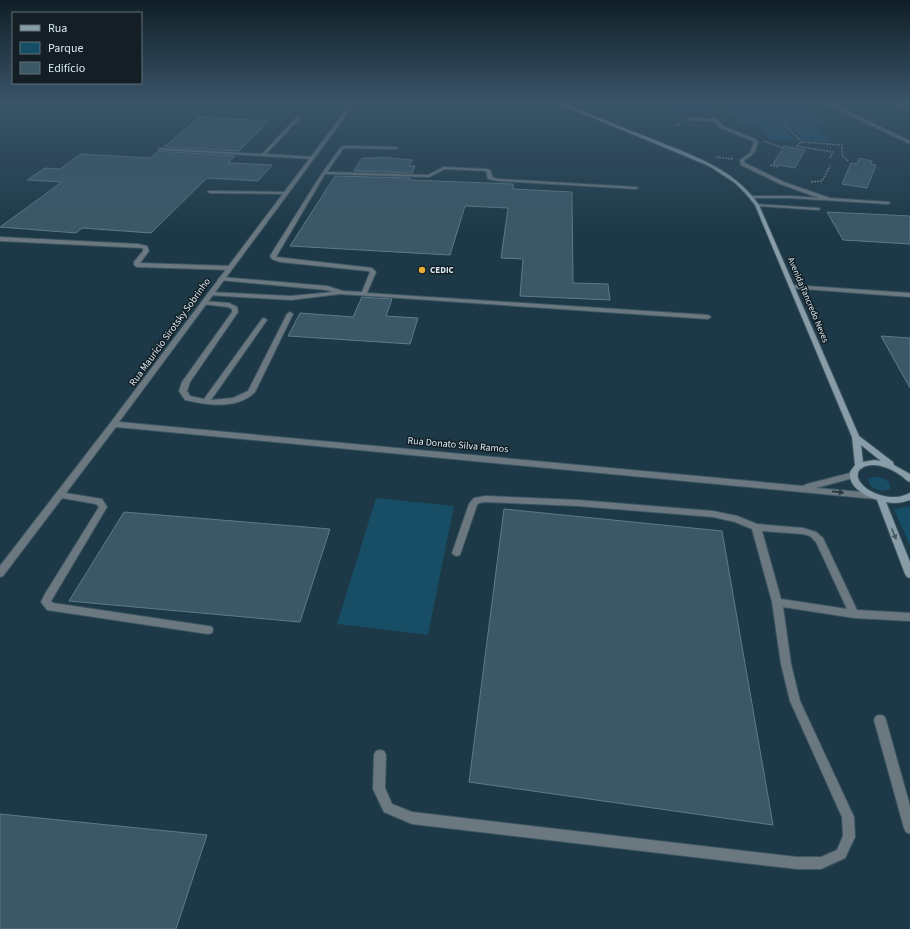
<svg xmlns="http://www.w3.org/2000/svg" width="910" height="929" viewBox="0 0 910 929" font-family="'Source Sans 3',sans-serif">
  <rect width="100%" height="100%" fill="#1d3947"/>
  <!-- green -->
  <path fill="#174d65" d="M662 102H706L714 112H669Z
    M723 102H802L826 124H740Z
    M757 124 782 125 798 141H771Z
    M788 125H814L832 141H804Z
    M873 477C880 476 886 479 890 484V489C882 493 869 489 868 479Z
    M376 498 454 506 428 635 337 624Z
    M910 506V546L894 509Z"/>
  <!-- building -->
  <path fill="#3b5867" stroke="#5d7b8a" d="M200 117 269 121 239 151 164 147Z
    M784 146 805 150 795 168 773 164Z
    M159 151 235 156 228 163 272 165 258 181 207 178 151 233 82 228 76 233 0 227 62 182 27 180 45 168 60 169 81 154 150 158Z
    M379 157 412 160 409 166H415L412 173 354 171 362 158H378Z
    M859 158 872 161 871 164 876 165 867 188 842 184 851 163 857 164Z
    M335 176 410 178V180L513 184V189L572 192 573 283 608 284 610 300 520 296 523 259 501 258 508 208 465 206 450 255 290 246Z
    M827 212 910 216V244L843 240Z
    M362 297 392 299 386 316 418 318 410 344 288 336 300 313 353 317Z
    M881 336 910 338V388Z
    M504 509 722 531 773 825 469 782Z
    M124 512 330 529 300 622 69 601Z
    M0 814 207 835 176 929H0Z"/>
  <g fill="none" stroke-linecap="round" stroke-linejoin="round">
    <!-- service casing -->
    <g stroke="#3b5562" stroke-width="2">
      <path id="service" d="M297 117 300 118 266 154 312 157H314V159L160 150 158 149 160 148 262 154Z
        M688 118 716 119 723 126 755 139 758 142C756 152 753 155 744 160L745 163 784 182 830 198 888 202 890 203 888 204 790 198H750V196H790L819 198 780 184 741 165 740 160 750 153 754 142 753 141 721 128 714 121 687 120Z
        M345 146 396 147 398 148 396 149 345 148 343 149 327 172 428 175 444 167 487 169 491 171 492 177 498 179 636 187 638 188 636 189 498 181 488 179 486 171 445 169 429 177 325 174 276 257 372 268 376 272 367 293 708 315 711 317 708 319 340 294 291 300 208 295 207 294 210 292 291 296 333 292 326 290 219 280 218 279 221 277 327 286 343 291 362 292 370 272 368 271 280 262 272 259 270 256 322 173 341 147Z
        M208 191 286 192 288 193 286 194 210 193 208 192Z
        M755 204 818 208 820 209 818 210 757 206 755 205Z
        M0 237 138 244 147 246 149 251 140 263 230 266 233 268 230 270 137 267 134 265V262L143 251V248L0 241Z
        M792 285 910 293V297L790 288V286Z
        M204 301 229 303 237 307 238 312 190 382 187 391 190 396 204 399 262 319 264 318 267 320 211 400 233 398 248 391 287 314 290 312 293 314 255 392C237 410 207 405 185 400L179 391 182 382 232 312V309L228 307 202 304 201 303Z
        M59 492 102 499 107 507 54 596 51 601 53 603 208 626 212 627 213 630 212 633 208 634 47 610 41 602 45 594 99 507 96 504 56 497 55 495Z
        M485 496 578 500 713 511 737 516 757 524 803 528 816 532 823 538 857 610 910 613V621L854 618 783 607 791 664 800 701 854 817 855 837 845 858 821 869H797L412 824 384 812 373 789 374 755 376 751 380 750 384 751 386 755 385 788 392 804 412 812 797 857H821L837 850 843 836 842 817 790 701 781 664 772 602 752 529 735 522 713 517 578 506 485 502 479 503 477 505 460 555 457 556 454 555 452 553 469 504 474 498ZM762 531 803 534 810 536 816 542 847 609 781 599Z
        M880 715 884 716 886 720 910 806V834L906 832 904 828 874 720 876 716Z"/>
    </g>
    <!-- minor casing -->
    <g stroke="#3b5562" stroke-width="2">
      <path id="minor" d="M352 102H356L119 422 803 486 807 484 854 472 858 475 857 477 816 488 875 493 879 496 878 498 875 499 116 427 3 576 0 577V566L111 422Z
        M823 102H828L910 141V144Z
        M888 102H893L910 110V112Z"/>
    </g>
    <!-- secondary casing -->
    <g stroke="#3b5562" stroke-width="2">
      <path id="secondary" d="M555 102H561C591 115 621 127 652 139 691 155 734 168 759 205L859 436 893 462 894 465 910 474V482C906 481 904 477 900 475 890 468 873 461 862 468 858 470 857 474 858 478 863 491 883 498 895 497 901 497 905 495 910 493V500C902 503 894 504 886 502L910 562V578L907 577 905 574 877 500C864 495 848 487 850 472L855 465 852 437 755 205 746 194 735 183 709 166ZM861 445 881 461 874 460 863 462Z"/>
    </g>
    <!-- path -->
    <path stroke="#718793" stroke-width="1.5" stroke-dasharray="2 1" stroke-linecap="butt" d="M712 102 721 112
      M784 124 802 142 796 146 833 152 830 158
      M679 126 676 124H682
      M764 141 783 148
      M802 142 842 145V155L849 162
      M716 157 733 159
      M770 165 779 167
      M811 182 822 181 830 166"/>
    <!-- service -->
    <use href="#service" fill="#6b787f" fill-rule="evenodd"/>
    <!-- minor -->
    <use href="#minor" fill="#6b787f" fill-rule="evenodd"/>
    <!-- secondary -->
    <use href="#secondary" fill="#889da8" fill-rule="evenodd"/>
  </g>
  <!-- one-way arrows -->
  <defs><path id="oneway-solid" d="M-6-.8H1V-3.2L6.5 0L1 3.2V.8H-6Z"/></defs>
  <use fill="#29353c" href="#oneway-solid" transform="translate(838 492) rotate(6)"/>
  <use fill="#485860" href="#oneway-solid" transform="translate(894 534) rotate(68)"/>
  <!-- sky -->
  <linearGradient id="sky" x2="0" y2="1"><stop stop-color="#101f27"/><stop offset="0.44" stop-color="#3a5469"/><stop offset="1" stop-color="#3a5469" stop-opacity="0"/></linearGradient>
  <rect width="910" height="232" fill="url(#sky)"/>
  <!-- markers -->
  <circle fill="#e6ac36" stroke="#131f25" stroke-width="1.5" cx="422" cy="270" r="4"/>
  <g text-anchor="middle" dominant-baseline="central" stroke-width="3" stroke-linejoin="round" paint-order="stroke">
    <!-- far-poi labels -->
    <g font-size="9" font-weight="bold" fill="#d8e8f1" stroke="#131f25" text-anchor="start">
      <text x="430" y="270">CEDIC</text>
    </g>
    <!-- far-street labels -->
    <g font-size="9" fill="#d8e8f1" stroke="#131f25">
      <text transform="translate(808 300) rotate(67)">Avenida Tancredo Neves</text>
    </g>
    <!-- street labels -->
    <g font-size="10" fill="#d8e8f1" stroke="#131f25">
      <text transform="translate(170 332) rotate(-54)">Rua Maurício Sirotsky Sobrinho</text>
      <text transform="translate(458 445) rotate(5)">Rua Donato Silva Ramos</text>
    </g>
  </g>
  <!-- legend -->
  <rect x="12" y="12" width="130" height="72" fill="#131f25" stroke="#626f77"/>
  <rect x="20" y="25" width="20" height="6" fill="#889da8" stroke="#626f77"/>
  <text x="48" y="32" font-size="12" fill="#d8e8f1">Rua</text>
  <rect x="20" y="42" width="20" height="12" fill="#174d65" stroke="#626f77"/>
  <text x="48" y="52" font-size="12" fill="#d8e8f1">Parque</text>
  <rect x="20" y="62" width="20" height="12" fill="#3b5867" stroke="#626f77"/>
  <text x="48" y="72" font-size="12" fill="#d8e8f1">Edifício</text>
</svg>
